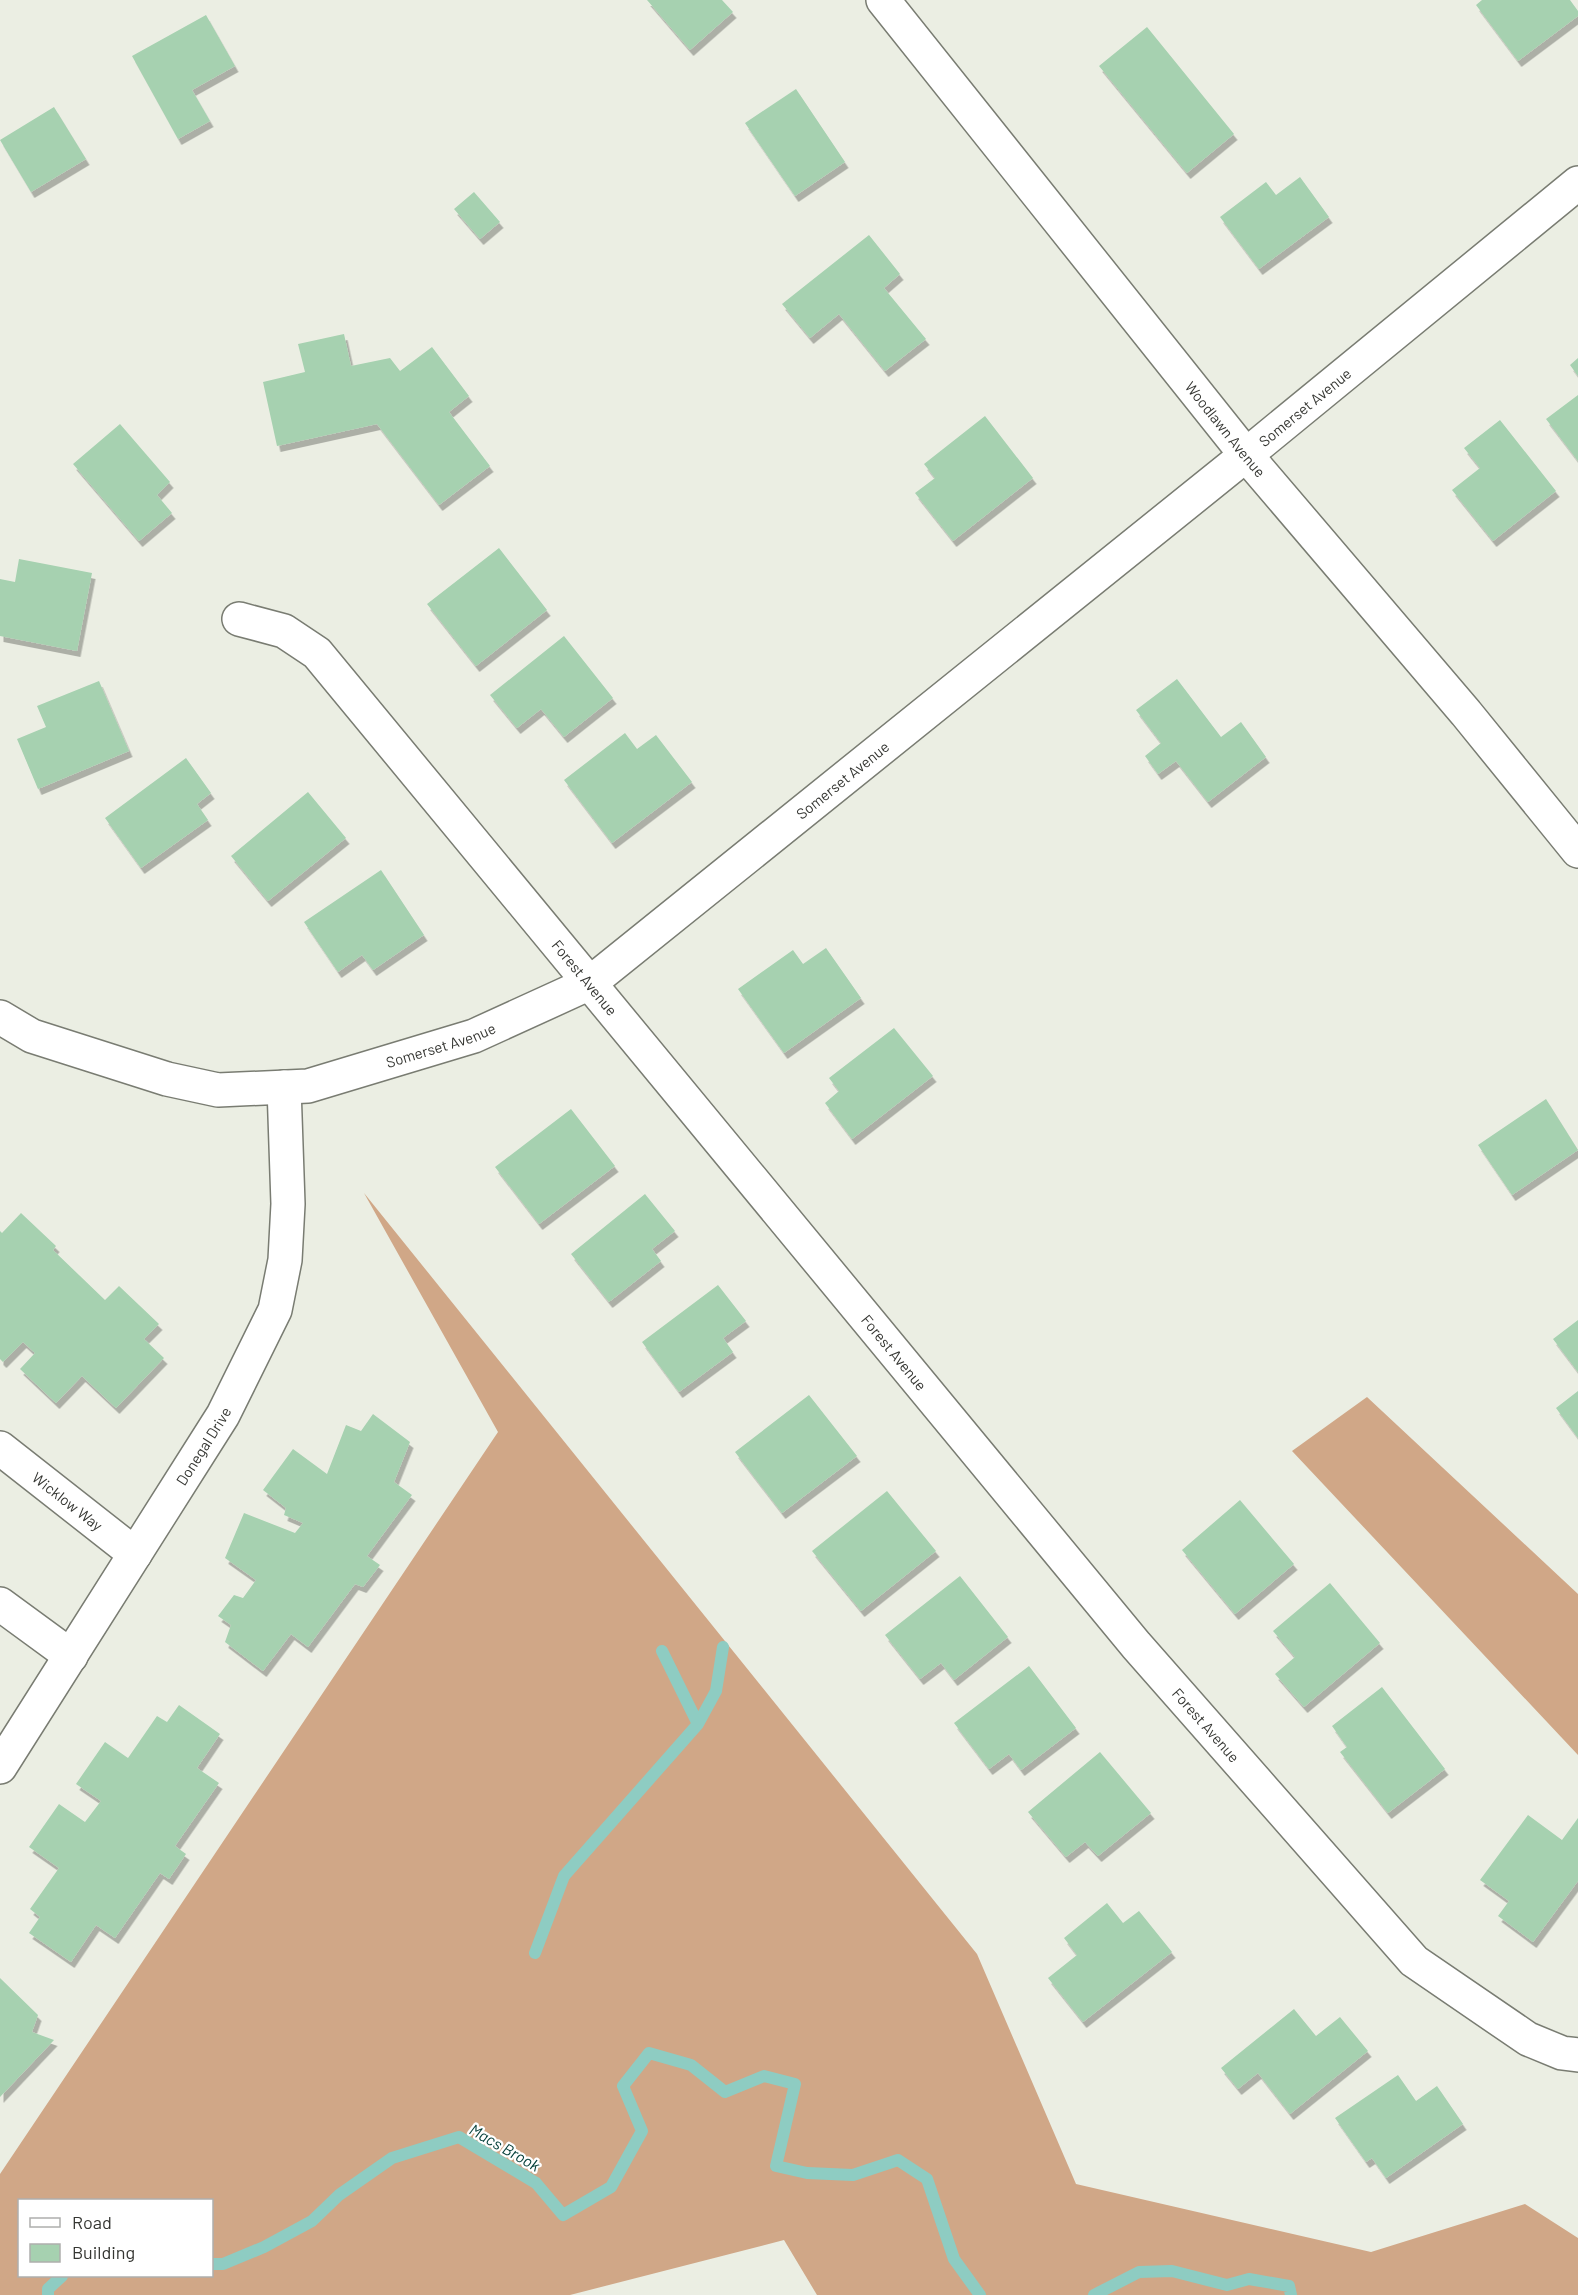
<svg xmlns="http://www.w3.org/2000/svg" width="1578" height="2295" viewBox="0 0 1578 2295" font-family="Barlow,sans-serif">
  <defs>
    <filter id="shadow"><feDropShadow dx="3.5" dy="6" stdDeviation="0" flood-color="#0004"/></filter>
  </defs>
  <rect width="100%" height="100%" fill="#ebeee3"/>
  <!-- forest -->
  <path fill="#d0a787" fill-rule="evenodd" d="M364 1193 977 1954 1076 2184 1371 2252 1525 2204 1578 2238V2295H817L784 2240 570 2295H0V2174L498 1432ZM212 2200V2276H20V2200Z
    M1367 1397 1578 1594V1755L1292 1451Z"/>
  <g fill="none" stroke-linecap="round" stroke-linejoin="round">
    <!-- stream -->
    <path stroke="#8eccc2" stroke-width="12" d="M662 1651 698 1724
      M535 1953 564 1876 698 1724 716 1691 723 1647
      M212 2264H223L264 2247 312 2221 339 2195 392 2158 459 2137 536 2183 563 2215 611 2187 642 2131 623 2086 649 2053 691 2065 725 2092 764 2076 795 2084 776 2166 807 2173 853 2175 898 2160 927 2179 954 2259 980 2295
      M48 2295V2289L62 2276
      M1094 2295 1139 2272 1172 2271 1227 2285 1249 2279 1289 2286 1291 2295"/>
  </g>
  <!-- building -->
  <path fill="#a6d1b0" filter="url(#shadow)" d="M647 0H722L733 12 690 50Z
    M1482 0H1570L1578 11V16L1518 61 1476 5Z
    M206 15 235 66 192 90 210 121 178 139 132 56Z
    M1147 27 1234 134 1187 173 1099 66Z
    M796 89 845 162 795 196 745 123Z
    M54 107 86 159 31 192 0 140Z
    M1300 177 1329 217 1259 269 1220 217 1266 182 1276 195Z
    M474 192 500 222 480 239 454 209Z
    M869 235 900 274 884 288 926 339 885 371 839 314 810 338 782 304Z
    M344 334 351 366 390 358 400 371 432 347 469 396 449 412 490 466 439 505 377 424 277 446 263 382 305 372 298 344Z
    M1578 358V376L1570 365Z
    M1578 395V461L1546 419Z
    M985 416 1033 478 953 541 915 493 935 478 924 464Z
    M1500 420 1556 491 1493 541 1452 490 1480 468 1464 448Z
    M120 424 170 482 157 495 172 513 139 541 73 464Z
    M499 548 547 610 476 666 427 604Z
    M19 559 92 573 77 651 0 636V579L15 582Z
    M564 636 613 698 564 737 541 709 517 728 490 695Z
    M1177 679 1221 737 1241 722 1266 757 1208 802 1176 761 1158 774 1145 756 1161 743 1136 710Z
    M99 681 129 751 38 789 17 739 46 727 37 706Z
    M625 733 637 749 656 735 692 782 612 843 564 780Z
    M186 758 211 793 197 804 208 820 141 868 105 818Z
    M308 792 346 838 268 901 231 856Z
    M381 870 424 935 373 970 362 955 338 972 304 922Z
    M826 948 861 998 784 1053 738 989 793 950 803 964Z
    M894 1028 933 1076 852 1139 825 1103 839 1091 829 1078Z
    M1546 1099 1578 1150 1512 1195 1478 1145Z
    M571 1109 615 1166 539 1224 495 1167Z
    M645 1194 675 1231 652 1249 661 1261 609 1302 571 1254Z
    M21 1213 56 1246 53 1250 105 1300 119 1286 159 1324 144 1339 164 1358 116 1408 82 1376 56 1403 20 1369 35 1353 23 1342 3 1362 0 1359V1231L2 1233Z
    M718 1285 746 1321 723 1338 733 1352 679 1392 642 1342Z
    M1578 1320V1372L1553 1339Z
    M1578 1391V1438L1556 1408Z
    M809 1395 857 1456 782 1513 735 1452Z
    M373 1414 410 1442 394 1482 412 1495 367 1556 380 1565 363 1587 355 1584 308 1647 291 1634 263 1671 225 1642 231 1625 218 1616 234 1595 243 1598 256 1580 225 1558 244 1513 295 1533 303 1523 284 1515 286 1508 263 1490 293 1449 327 1474 346 1425 361 1431Z
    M887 1491 936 1551 861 1611 812 1551Z
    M1240 1500 1294 1564 1235 1614 1182 1550Z
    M960 1576 1008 1637 954 1680 941 1663 920 1679 885 1635Z
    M1330 1583 1380 1643 1304 1707 1275 1674 1295 1657 1273 1631Z
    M1029 1666 1076 1728 1021 1770 1009 1754 989 1769 954 1723Z
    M1382 1687 1445 1769 1388 1813 1340 1752 1347 1747 1332 1726Z
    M179 1705 220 1734 197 1768 219 1783 175 1846 186 1854 169 1879 160 1873 115 1938 96 1925 71 1962 29 1933 40 1917 30 1909 59 1868 29 1847 59 1804 85 1822 101 1801 76 1784 105 1742 128 1758 157 1716 167 1722Z
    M1100 1752 1151 1813 1098 1856 1085 1842 1066 1857 1028 1812Z
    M1528 1815 1562 1840 1578 1818V1881L1533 1942 1498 1916 1509 1901 1480 1880Z
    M1107 1903 1123 1923 1139 1911 1172 1952 1083 2022 1048 1978 1077 1955 1064 1938Z
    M0 1978 38 2015 32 2032 54 2040 0 2097Z
    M1294 2009 1316 2036 1340 2017 1368 2051 1290 2114 1258 2073 1238 2089 1221 2068Z
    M1398 2075 1416 2101 1437 2086 1463 2124 1386 2178 1372 2158 1366 2162 1335 2118Z"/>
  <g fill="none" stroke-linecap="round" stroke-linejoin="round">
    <!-- minor casing -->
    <g stroke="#797c72" stroke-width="36">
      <g id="minor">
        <path id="s1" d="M239 619 284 631 317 653 1136 1645 1414 1961 1528 2039 1562 2053 1578 2055"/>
        <path id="s2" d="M0 1017 32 1036 167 1079 218 1090 308 1086 474 1036 590 983 1246 455 1578 183"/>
        <path id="s3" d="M0 1448 135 1554"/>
        <path d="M0 1604 71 1656"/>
        <path id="s4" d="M0 1767 223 1415 275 1310 285 1260 288 1204 284 1087"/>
      </g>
    </g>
    <!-- tertiary casing -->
    <g stroke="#797c72" stroke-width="36">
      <g id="tertiary">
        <path id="s5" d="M883 0 1246 455 1466 713 1578 851"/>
      </g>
    </g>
    <!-- minor -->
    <use href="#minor" stroke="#fff" stroke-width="33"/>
    <!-- tertiary -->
    <use href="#tertiary" stroke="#fff" stroke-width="33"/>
  </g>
  <g text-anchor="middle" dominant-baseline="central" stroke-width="4.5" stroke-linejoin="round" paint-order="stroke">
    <!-- street labels -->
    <g font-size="15" fill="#353632" stroke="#fff">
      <text stroke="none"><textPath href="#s2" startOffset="1540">Somerset Avenue</textPath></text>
      <text stroke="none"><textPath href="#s5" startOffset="549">Woodlawn Avenue</textPath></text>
      <text stroke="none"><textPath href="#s2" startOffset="946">Somerset Avenue</textPath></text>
      <text stroke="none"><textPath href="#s1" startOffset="507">Forest Avenue</textPath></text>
      <text stroke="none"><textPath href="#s2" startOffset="460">Somerset Avenue</textPath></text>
      <text stroke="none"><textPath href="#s1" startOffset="993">Forest Avenue</textPath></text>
      <text stroke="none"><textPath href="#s4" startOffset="380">Donegal Drive</textPath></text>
      <text stroke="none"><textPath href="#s3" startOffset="86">Wicklow Way</textPath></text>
      <text stroke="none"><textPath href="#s1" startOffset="1479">Forest Avenue</textPath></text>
    </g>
    <!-- water labels -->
    <g font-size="16" font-style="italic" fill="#003c36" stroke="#fff">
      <text transform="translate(505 2147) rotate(30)">Macs Brook</text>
    </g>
  </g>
  <!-- legend -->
  <rect x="18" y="2199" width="195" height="78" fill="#ffffff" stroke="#aeafad" stroke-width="1.5"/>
  <rect x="30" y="2218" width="30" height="9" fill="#ffffff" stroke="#aeafad" stroke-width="1.5"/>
  <text x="72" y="2229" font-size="18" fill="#353632">Road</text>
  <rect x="30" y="2244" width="30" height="18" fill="#a6d1b0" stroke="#aeafad" stroke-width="1.5"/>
  <text x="72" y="2259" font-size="18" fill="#353632">Building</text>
</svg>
